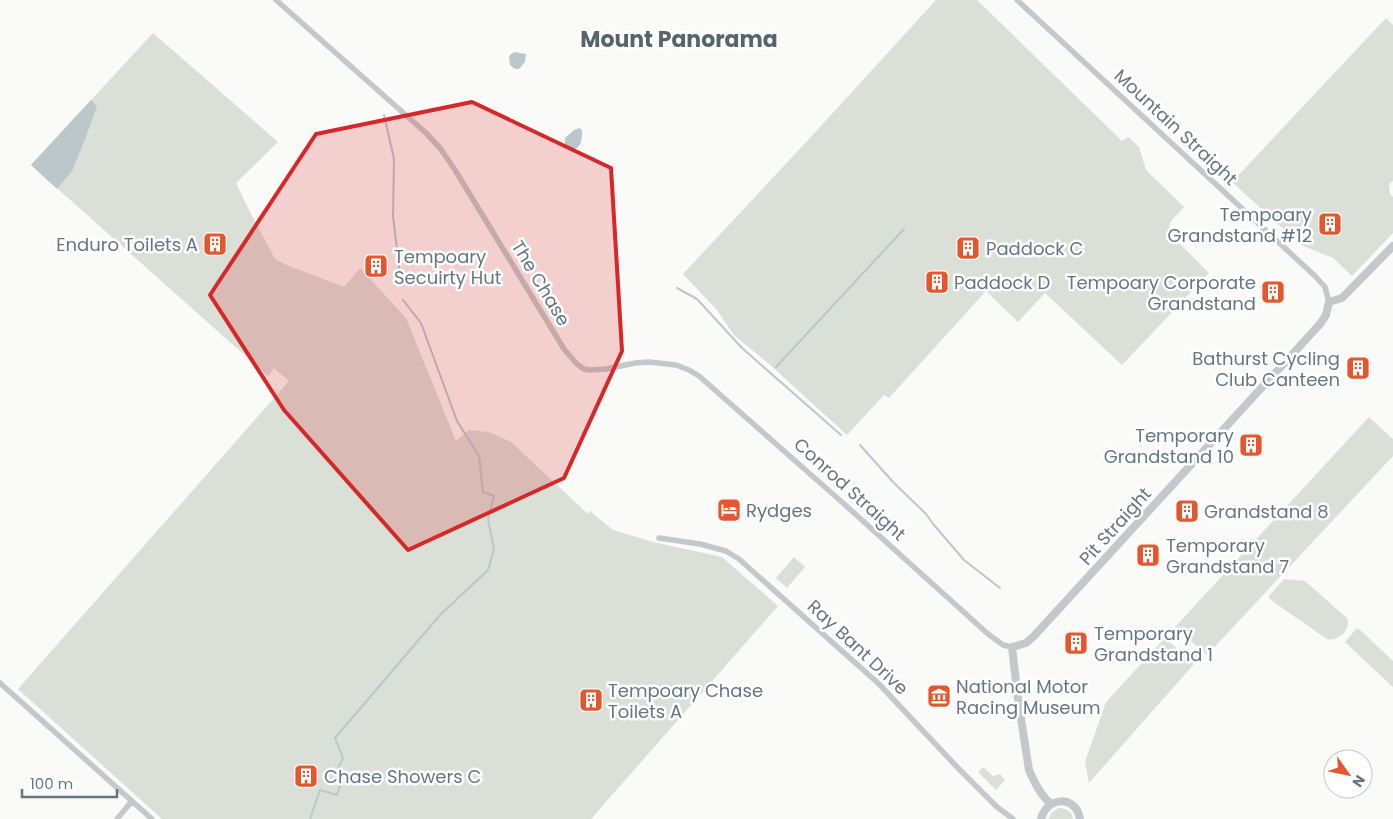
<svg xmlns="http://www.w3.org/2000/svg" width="1393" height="819" viewBox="0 0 1393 819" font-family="Poppins,sans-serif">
  <rect width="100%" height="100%" fill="#fafaf8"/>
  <!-- green -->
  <path fill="#dadfd7" d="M936 0H977L1122 141 1128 137 1139 147 1146 170 1184 207 1171 221 1168 230 1176 240 1209 273 1122 365 1045 293 1018 322 986 291 889 398 884 395 847 435 768 363 734 335 717 310 683 274 809 139Z
    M1386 18 1393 25V181L1389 184 1390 194 1393 197V233L1352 276 1333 258 1301 245 1232 182Z
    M153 33 278 142 236 183 249 210 275 259 289 266 344 287 360 268 406 318 456 441 469 430 489 432 511 442 588 514 590 511 613 530 653 542 722 557 778 606 591 819H162L18 689 289 381 274 368 268 376 31 165Z
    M1369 417 1393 439V456L1207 655 1175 627Z
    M794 557 805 567 787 588 776 578Z
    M1284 579 1305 581 1347 618C1352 629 1338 642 1327 639L1275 603 1268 597Z
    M1356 629H1359L1393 661V687L1346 643 1345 642Z
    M1165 638 1194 664 1089 783 1085 762 1106 702Z
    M983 767 993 776 1000 774 1005 780 996 790 978 772Z
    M1059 808C1067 808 1072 812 1073 819H1048L1052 812Z"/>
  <!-- water -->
  <path fill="#bbc7cb" d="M515 52 526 54 525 62 519 69H515L510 65 509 57 511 54Z
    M91 100 97 106 84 142 72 171 57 189 31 165Z
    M579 128 582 130C582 139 582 151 569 149L565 144V138L574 130Z"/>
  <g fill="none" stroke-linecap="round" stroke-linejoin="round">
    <!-- stream -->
    <path stroke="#bbc7cb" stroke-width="2" d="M384 115 394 159 393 216 401 283
      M677 288 697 299 742 348 841 435
      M776 367 904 229
      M860 445 893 482 926 514 934 525 964 560 1000 588
      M310 819 320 790 337 795 342 781 337 771 343 758 335 738 440 615 488 570 494 549 488 519 494 496 483 492 479 456 457 421 421 323 403 300"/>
    <!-- minor -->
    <path stroke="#c3c8cc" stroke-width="5.5" d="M276 0 426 133 440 148 455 170 564 349 577 364 584 369 590 370 606 369 635 363 649 362 676 365 689 370 699 376 843 503 988 634 1003 645 1012 647
      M1017 0 1315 276 1325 287 1329 302
      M659 538 700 544 726 551 739 559 879 684 957 767 997 807 1013 819
      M0 683 152 819
      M117 819 132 801"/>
    <!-- tertiary -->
    <path stroke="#c3c8cc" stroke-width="8" d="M1051 804C1041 796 1034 782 1029 770L1018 699 1012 647 1026 643 1034 636 1320 324 1326 315 1329 302 1342 298 1393 246
      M1041 819C1047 796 1076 795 1080 819"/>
  </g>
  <!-- marked area -->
  <path fill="#d62828" fill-opacity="0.2" stroke="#d62828" stroke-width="4" stroke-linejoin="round" d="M472 102 611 168 622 351 564 478 408 550 284 410 210 295 316 134Z"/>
  <!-- icons -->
  <defs>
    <g id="building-square" transform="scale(1.25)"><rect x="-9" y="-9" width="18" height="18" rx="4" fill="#e4572e" stroke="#fff"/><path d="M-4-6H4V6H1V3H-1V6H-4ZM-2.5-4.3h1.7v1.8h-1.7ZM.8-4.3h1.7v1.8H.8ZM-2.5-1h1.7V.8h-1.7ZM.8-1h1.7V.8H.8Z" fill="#fff"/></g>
    <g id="hotel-square" transform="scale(1.25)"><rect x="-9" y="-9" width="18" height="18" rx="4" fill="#e4572e" stroke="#fff"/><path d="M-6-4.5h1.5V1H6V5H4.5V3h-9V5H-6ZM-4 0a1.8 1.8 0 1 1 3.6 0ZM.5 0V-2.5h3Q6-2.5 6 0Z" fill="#fff"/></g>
    <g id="museum-square" transform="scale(1.25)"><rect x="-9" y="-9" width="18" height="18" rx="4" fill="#e4572e" stroke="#fff"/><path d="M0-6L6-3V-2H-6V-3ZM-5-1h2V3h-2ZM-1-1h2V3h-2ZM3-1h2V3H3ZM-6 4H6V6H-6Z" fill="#fff"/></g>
  </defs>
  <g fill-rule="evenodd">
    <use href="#building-square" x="1330" y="224"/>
    <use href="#building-square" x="215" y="244"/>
    <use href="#building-square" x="968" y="248"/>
    <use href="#building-square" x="376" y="266"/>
    <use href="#building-square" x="937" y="282"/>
    <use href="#building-square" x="1273" y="292"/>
    <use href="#building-square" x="1358" y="368"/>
    <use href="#building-square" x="1251" y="445"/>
    <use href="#hotel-square" x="729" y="510"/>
    <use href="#building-square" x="1187" y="511"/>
    <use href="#building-square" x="1148" y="555"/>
    <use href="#building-square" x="1076" y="643"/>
    <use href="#museum-square" x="939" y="696"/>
    <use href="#building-square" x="591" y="700"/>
    <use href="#building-square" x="306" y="776"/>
  </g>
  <g text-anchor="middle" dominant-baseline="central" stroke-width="5" stroke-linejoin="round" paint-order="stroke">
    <!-- street labels -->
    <g font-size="18" fill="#657683" stroke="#fff">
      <text transform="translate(1176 127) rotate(43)">Mountain Straight</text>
      <text transform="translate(541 283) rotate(59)">The Chase</text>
      <text transform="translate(850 489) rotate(42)">Conrod Straight</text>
      <text transform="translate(1115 526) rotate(-48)">Pit Straight</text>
      <text transform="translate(858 647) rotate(43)">Ray Bant Drive</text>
    </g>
    <!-- poi labels -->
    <g font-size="18" fill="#657683" stroke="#fff" text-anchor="start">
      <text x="1312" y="214" text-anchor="end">Tempoary<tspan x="1312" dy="21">Grandstand #12</tspan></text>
      <text x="198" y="244" text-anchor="end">Enduro Toilets A</text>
      <text x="986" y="248">Paddock C</text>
      <text x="394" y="256">Tempoary<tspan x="394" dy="21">Secuirty Hut</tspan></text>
      <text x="954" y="282">Paddock D</text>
      <text x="1256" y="282" text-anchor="end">Tempoary Corporate<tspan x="1256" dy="21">Grandstand</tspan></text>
      <text x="1340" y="358" text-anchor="end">Bathurst Cycling<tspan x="1340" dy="21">Club Canteen</tspan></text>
      <text x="1234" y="435" text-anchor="end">Temporary<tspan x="1234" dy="21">Grandstand 10</tspan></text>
      <text x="746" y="510">Rydges</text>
      <text x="1204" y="511">Grandstand 8</text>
      <text x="1166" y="545">Temporary<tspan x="1166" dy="21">Grandstand 7</tspan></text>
      <text x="1094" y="633">Temporary<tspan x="1094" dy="21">Grandstand 1</tspan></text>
      <text x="956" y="686">National Motor<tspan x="956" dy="21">Racing Museum</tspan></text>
      <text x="608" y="690">Tempoary Chase<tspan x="608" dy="21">Toilets A</tspan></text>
      <text x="324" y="776">Chase Showers C</text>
    </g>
    <!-- district labels -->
    <g font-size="22" font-weight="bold" fill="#57646e" stroke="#fff">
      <text x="679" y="39">Mount Panorama</text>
    </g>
  </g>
  <!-- north arrow -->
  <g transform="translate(1348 774) rotate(123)"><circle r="24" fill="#ffffff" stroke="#c1c8cd"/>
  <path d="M0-4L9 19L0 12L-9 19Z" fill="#e4572e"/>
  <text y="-8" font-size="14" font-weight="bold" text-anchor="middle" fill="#657683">N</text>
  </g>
  <!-- scale -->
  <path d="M22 789v8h95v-8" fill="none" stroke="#657683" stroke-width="2.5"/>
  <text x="30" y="789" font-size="15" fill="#657683" stroke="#ffffff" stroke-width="4" paint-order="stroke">100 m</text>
</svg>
